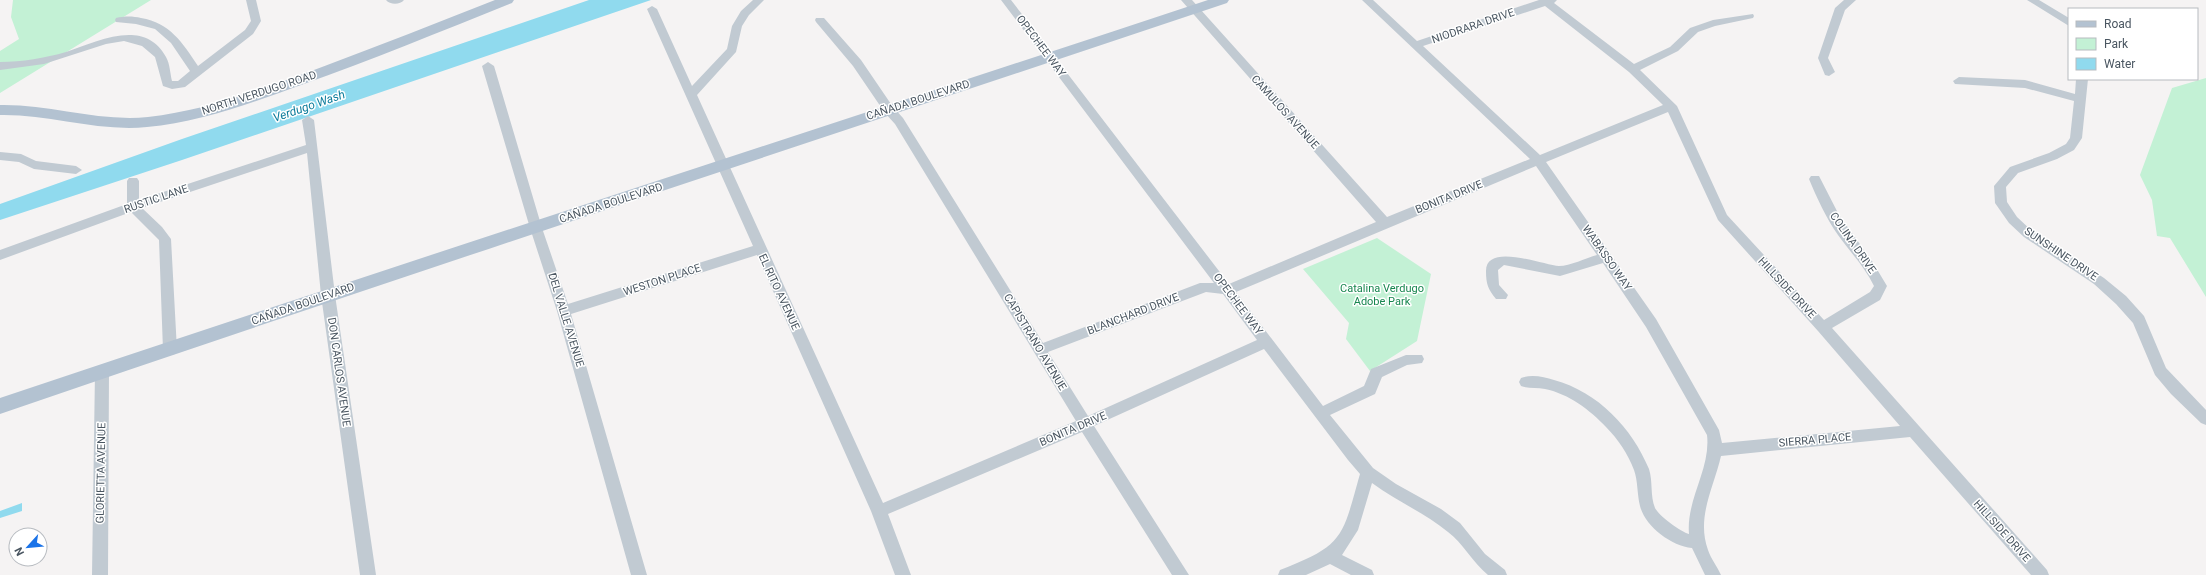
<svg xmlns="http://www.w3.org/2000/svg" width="2206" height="575" viewBox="0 0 2206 575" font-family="Roboto,sans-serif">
  <rect width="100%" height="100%" fill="#f5f3f3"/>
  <!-- green -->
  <path fill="#c3f1d5" d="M13 0H151L0 93V51L19 39 11 17Z
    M2206 78V297L2170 238 2157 236 2152 200 2140 175 2172 88Z
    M1377 238 1431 274 1417 341 1370 371 1346 339 1349 323 1303 269Z"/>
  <!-- water -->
  <path fill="#90daee" d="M589 0H651L182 160 0 220V204L182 139Z
    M22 503V511L0 518V511Z"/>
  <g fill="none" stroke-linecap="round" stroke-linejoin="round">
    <!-- minor -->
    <path fill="#c1cad2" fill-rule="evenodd" d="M246 0H256L261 21 253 34 185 87 172 89 163 86 155 57 142 46 124 41 106 44 44 64 0 70V62C22 62 45 58 66 52 97 42 144 17 166 57 170 64 170 73 172 81H178L190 71 171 43 155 29 136 24 116 22 115 20 116 18C124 16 133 16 141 18 170 23 182 42 198 66L245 30 251 21Z
      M386 0H404C400 5 390 5 386 0Z
      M753 0H764L749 15 742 26 736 52 697 95 883 503 1076 421 895 124 885 113 853 66 816 22 815 20 816 18H824L861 60 893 107 903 118 1043 343 1200 283H1214L1001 0H1011L1229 284 1376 222 1181 0H1192L1387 217 1530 159 1362 0H1373L1417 41 1539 0H1557L1554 3 1634 64 1670 47 1690 28 1713 20 1753 14 1754 16 1753 18 1715 26 1698 32 1678 51 1640 70 1677 106 1727 215 1824 320 1870 292 1874 286C1865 267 1850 252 1838 235 1826 218 1817 198 1809 179L1811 176H1819L1839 215 1872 261 1887 286 1880 300 1832 328 2047 570 2049 575H2031L1910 437 1721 456C1714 487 1696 517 1708 550 1711 559 1717 566 1721 575H1705L1692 548C1671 546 1645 526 1640 506 1637 494 1638 481 1634 470 1628 454 1618 439 1606 427 1590 410 1569 394 1545 389 1537 387 1529 389 1521 386L1519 382 1521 378C1532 374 1544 377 1554 380 1598 392 1632 428 1649 469 1653 481 1650 496 1655 508 1659 516 1681 532 1689 534 1686 499 1711 469 1707 435L1646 327 1603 263 1560 276 1504 265 1498 270 1499 285 1508 295 1506 299H1496C1488 289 1486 284 1486 271 1486 242 1543 265 1559 266 1570 266 1586 258 1597 255L1536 166 1236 292 1323 406 1364 386 1371 369 1406 355H1422L1424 359 1422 363 1407 365 1382 377 1375 394 1330 415 1373 468 1396 484 1441 509 1460 523 1485 554 1505 570 1507 575H1488C1472 562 1463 543 1448 532 1425 513 1396 501 1372 483L1358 530 1342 555 1372 570 1374 575H1351L1330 564 1306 575H1278L1280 570C1345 545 1342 537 1360 474L1348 460 1264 349 1094 426 1189 575H1172L1082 432 888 514 911 575H895L871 511 757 255 571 314 647 575H631L557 311 530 228 482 66 488 62 494 66 542 228 568 304 753 246 647 9 652 6 657 9 692 86 727 49 732 26 741 11ZM1545 6 1629 72 1663 105 1540 155 1423 46ZM1668 112 1718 220 1818 331 1900 426 1722 443 1719 430 1656 319 1546 162ZM1206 292 1223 294 1257 340 1088 416 1048 352Z
      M1844 0H1856L1845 10 1828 58 1835 72 1829 76 1825 75 1818 58 1835 8Z
      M2027 0H2039L2069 18V26Z
      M1959 77 2025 80 2075 94 2076 79H2088L2082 138 2074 150 2057 159 2018 173 2006 187 2007 202 2017 217 2032 231 2104 278 2126 296 2144 316 2166 368 2206 410V425L2201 423 2171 394 2155 375 2133 323 2116 304 2094 284 2024 237 2009 223 1995 203 1994 186 2010 167 2049 153 2066 144 2070 138 2074 101 2025 88 1955 84 1953 81Z
      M308 116 314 120 335 295 376 575H360L321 295 307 153 142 208 162 227 171 239 177 350 175 354 170 355 165 354 163 350 159 240 131 212 0 260V250L127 204V181L129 178H137L139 181V200L306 145 302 120Z
      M0 152 21 154 36 161 76 166 82 170 76 174 34 169 19 162 0 160Z
      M102 365 107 367 109 371 108 575H92L95 371 97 367Z"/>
    <!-- major -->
    <path fill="#b3c2d1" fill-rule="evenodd" d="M495 0H514L512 3C442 31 372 60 301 85 251 103 200 122 147 127 98 132 49 114 0 115V105C50 104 98 122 148 117 208 110 266 88 322 67 380 45 437 23 495 0Z
      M1208 0H1229L1227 3C818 140 408 274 0 414V398C402 263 806 133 1208 0Z"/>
  </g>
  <g text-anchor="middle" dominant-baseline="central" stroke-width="3" stroke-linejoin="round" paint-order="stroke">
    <!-- street labels -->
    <g font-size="11" fill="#4a5661" stroke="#fff">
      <text transform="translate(1473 26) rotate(-19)">NIODRARA DRIVE</text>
      <text transform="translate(1041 46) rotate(53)">OPECHEE WAY</text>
      <text transform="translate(259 93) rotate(-18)">NORTH VERDUGO ROAD</text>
      <text transform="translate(918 100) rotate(-18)">CAÑADA BOULEVARD</text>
      <text transform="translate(1285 112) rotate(48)">CAMULOS AVENUE</text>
      <text transform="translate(1449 197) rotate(-22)">BONITA DRIVE</text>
      <text transform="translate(156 199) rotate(-19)">RUSTIC LANE</text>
      <text transform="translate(611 203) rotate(-18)">CAÑADA BOULEVARD</text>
      <text transform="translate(1853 243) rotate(55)">COLINA DRIVE</text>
      <text transform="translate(2061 254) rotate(34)">SUNSHINE DRIVE</text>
      <text transform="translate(1607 258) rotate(55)">WABASSO WAY</text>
      <text transform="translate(662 280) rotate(-18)">WESTON PLACE</text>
      <text transform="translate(1787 288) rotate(47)">HILLSIDE DRIVE</text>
      <text transform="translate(779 292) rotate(65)">EL RITO AVENUE</text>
      <text transform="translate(303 304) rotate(-19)">CAÑADA BOULEVARD</text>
      <text transform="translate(1238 304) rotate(53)">OPECHEE WAY</text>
      <text transform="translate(1133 314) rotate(-21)">BLANCHARD DRIVE</text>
      <text transform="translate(566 320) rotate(73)">DEL VALLE AVENUE</text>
      <text transform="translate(1035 342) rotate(59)">CAPISTRANO AVENUE</text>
      <text transform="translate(339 372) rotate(82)">DON CARLOS AVENUE</text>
      <text transform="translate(1073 429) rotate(-23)">BONITA DRIVE</text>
      <text transform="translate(1815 440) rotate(-5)">SIERRA PLACE</text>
      <text transform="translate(101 473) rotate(-89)">GLORIETTA AVENUE</text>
      <text transform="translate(2002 531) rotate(48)">HILLSIDE DRIVE</text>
    </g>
    <!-- park labels -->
    <g font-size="11" fill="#17864f" stroke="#fff">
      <text x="1382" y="288">Catalina Verdugo<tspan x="1382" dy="13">Adobe Park</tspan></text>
    </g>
    <!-- water labels -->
    <g font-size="12" font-style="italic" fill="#0c7c9b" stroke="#fff">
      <text transform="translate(309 106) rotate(-19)">Verdugo Wash</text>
    </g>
  </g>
  <!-- legend -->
  <rect x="2068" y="8" width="130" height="72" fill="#ffffff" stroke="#b7bbc0"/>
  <rect x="2076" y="21" width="20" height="6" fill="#b3c2d1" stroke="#b7bbc0"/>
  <text x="2104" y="28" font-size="12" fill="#4a5661">Road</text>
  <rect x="2076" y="38" width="20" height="12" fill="#c3f1d5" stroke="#b7bbc0"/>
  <text x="2104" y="48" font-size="12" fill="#4a5661">Park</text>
  <rect x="2076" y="58" width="20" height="12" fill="#90daee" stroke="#b7bbc0"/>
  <text x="2104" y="68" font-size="12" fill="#4a5661">Water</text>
  <!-- north arrow -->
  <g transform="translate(28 547) rotate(243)"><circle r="19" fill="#ffffff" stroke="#b7bbc0"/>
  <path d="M0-3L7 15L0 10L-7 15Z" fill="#1a73e8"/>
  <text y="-6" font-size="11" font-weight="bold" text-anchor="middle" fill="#4a5661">N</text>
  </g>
</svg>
